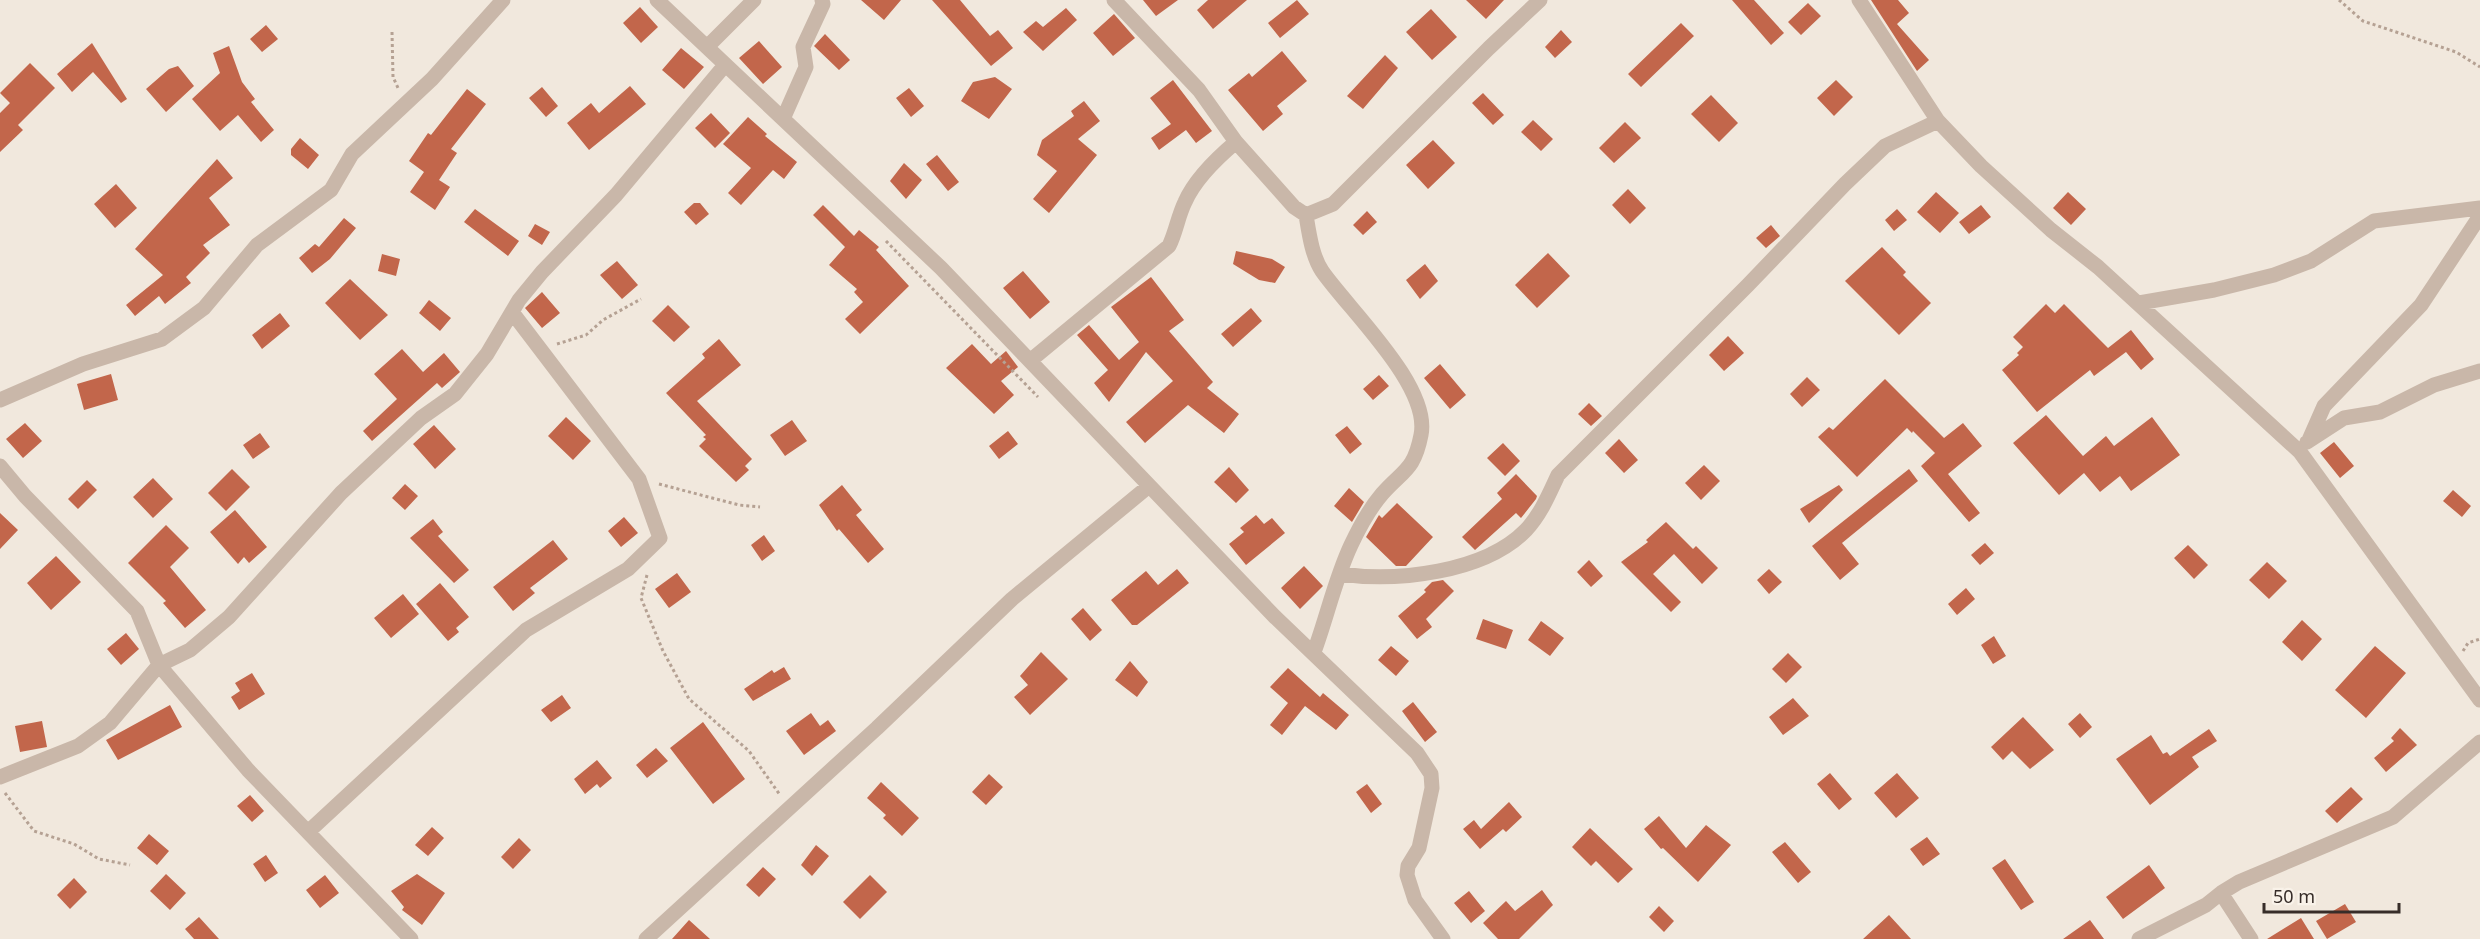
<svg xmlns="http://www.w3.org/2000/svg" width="2480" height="939" viewBox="0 0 2480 939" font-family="'Noto Sans',sans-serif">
  <rect width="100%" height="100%" fill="#f1e8dd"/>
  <!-- building -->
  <path fill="#c2664b" d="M861 0H901L884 20Z
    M932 0H960L990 36 998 30 1013 48 991 66Z
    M1143 0H1178L1156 16Z
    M1208 0H1247L1213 29 1197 10Z
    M1297 0 1309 14 1280 38 1268 23Z
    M1466 0H1504L1486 19Z
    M1732 0H1754L1784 33 1771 45Z
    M1871 0H1898L1909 13 1897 24 1929 60 1917 71Z
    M1808 3 1821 16 1801 35 1788 22Z
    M640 7 658 27 641 43 623 23Z
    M1066 8 1077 20 1043 51 1023 32 1036 21 1043 27Z
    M1431 9 1457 37 1432 60 1406 32Z
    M1114 14 1135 38 1113 56 1093 33Z
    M1681 23 1694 36 1641 87 1628 74Z
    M266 25 278 39 262 52 250 39Z
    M1561 30 1572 42 1555 58 1545 47Z
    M825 34 850 60 839 70 814 46Z
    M759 41 782 67 763 84 739 58Z
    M92 43 127 99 121 103 93 72 72 92 57 74Z
    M229 46 242 82 255 99 251 102 274 130 261 142 238 115 220 131 192 99 220 73 213 53Z
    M681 48 704 67 684 89 662 70Z
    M1282 51 1307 81 1277 106 1283 114 1263 131 1228 90 1249 73 1252 77Z
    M1385 55 1398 68 1363 109 1347 96Z
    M30 63 55 88 18 125 23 130 0 152V113L10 103 0 93Z
    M178 66 194 86 166 112 146 89 169 69Z
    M995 77 1012 89 989 119 961 101 973 82Z
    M1173 80 1212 131 1196 143 1186 130 1159 150 1151 138 1171 124 1150 98Z
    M1836 80 1853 97 1834 116 1817 98Z
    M630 86 646 104 589 150 567 123 591 103 599 113Z
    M542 87 558 106 546 117 529 98Z
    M909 88 924 106 911 117 896 98Z
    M467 89 486 104 451 149 457 153 439 180 450 187 435 210 410 192 424 172 409 161 428 133 431 135Z
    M1483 93 1504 115 1493 125 1472 103Z
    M1711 95 1738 123 1719 142 1691 114Z
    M1084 101 1100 121 1078 139 1097 155 1049 213 1033 199 1057 171 1037 155 1042 140 1074 116 1071 111Z
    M711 113 730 133 715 148 695 128Z
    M748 117 767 134 765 136 797 162 784 179 773 170 741 205 728 193 751 168 723 144Z
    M1533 120 1553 139 1541 151 1521 132Z
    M1625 122 1641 138 1614 163 1599 148Z
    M300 138 319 155 308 169 291 155V149Z
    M1433 140 1455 163 1428 189 1406 165Z
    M937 155 959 182 948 191 926 164Z
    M217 159 233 178 209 198 230 225 203 245 210 253 186 277 191 283 165 304 159 296 135 316 126 305 163 275 135 249Z
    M904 163 922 180 906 199 890 181Z
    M116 184 137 208 115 228 94 204Z
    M1628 189 1646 208 1630 224 1612 205Z
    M1936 192 1959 213 1940 233 1917 212Z
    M2068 192 2086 209 2071 225 2053 208Z
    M694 203H700L709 214 696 225 684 212Z
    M823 205 854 236 859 230 879 247 876 250 909 286 860 334 845 319 863 302 854 292 857 289 829 265 845 247 813 215Z
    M1981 205 1991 217 1969 234 1959 222Z
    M475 209 519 241 508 256 464 222Z
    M1897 209 1907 220 1894 231 1885 220Z
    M1367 211 1377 222 1363 235 1353 225Z
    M344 218 356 228 330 259 312 273 299 258 315 244 319 247Z
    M535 224 550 232 542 245 528 236Z
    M1771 225 1780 236 1766 248 1756 238Z
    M1882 247 1906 272 1903 275 1931 303 1899 335 1845 281Z
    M1236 251 1272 259 1285 267 1275 283 1259 280 1233 264Z
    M1548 253 1570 276 1537 308 1515 285Z
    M382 254 400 259 396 276 378 271Z
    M617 261 638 285 622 299 600 275Z
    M1425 264 1438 281 1420 299 1406 280Z
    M1023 271 1050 302 1030 319 1003 288Z
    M1151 277 1184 320 1169 331 1213 382 1207 388 1239 414 1224 433 1188 405 1145 443 1126 422 1173 381 1146 352 1109 402 1094 383 1108 370 1077 335 1089 325 1119 360 1139 342 1111 307Z
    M350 279 388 315 360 340 325 303Z
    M542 292 560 313 542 328 525 308Z
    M429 300 451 318 440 331 419 313Z
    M2046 304 2055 313 2064 304 2108 348 2131 330 2154 359 2141 370 2126 352 2094 376 2090 370 2037 412 2002 370 2019 355 2017 353 2023 347 2013 337Z
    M668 305 690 327 674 342 652 321Z
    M1251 308 1262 321 1233 347 1221 334Z
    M280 313 290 326 262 349 252 335Z
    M1728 336 1744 353 1724 371 1709 355Z
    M719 339 741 365 697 401 752 459 745 466 749 470 736 482 699 446 706 439 703 437 706 435 666 393 705 358 702 354Z
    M972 344 991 364 1006 351 1018 367 1001 381 1014 395 994 414 946 368Z
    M402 349 423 372 444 353 460 372 442 388 437 383 372 441 363 431 397 399 374 374Z
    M1440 364 1466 395 1450 409 1424 378Z
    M111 374 118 400 84 410 77 384Z
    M1379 375 1389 386 1373 400 1363 389Z
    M1807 377 1820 390 1802 407 1790 394Z
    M1885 379 1944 438 1963 423 1982 446 1948 474 1980 513 1969 522 1921 466 1935 453 1913 431 1912 433 1907 428 1857 477 1818 437 1829 427 1833 430Z
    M1589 403 1602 416 1591 426 1578 414Z
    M2046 415 2083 456 2106 436 2114 446 2152 417 2180 455 2131 491 2120 476 2100 492 2084 473 2059 495 2013 443Z
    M566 417 591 441 573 460 548 436Z
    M792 420 807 441 785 456 770 435Z
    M25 423 42 441 23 458 6 439Z
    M434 425 456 449 435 469 413 444Z
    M1347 426 1362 444 1350 454 1335 435Z
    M1008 431 1018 444 999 459 989 446Z
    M260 433 270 447 253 459 243 445Z
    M1619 439 1638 460 1624 473 1605 453Z
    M2334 442 2354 466 2340 478 2320 453Z
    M1503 443 1520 461 1505 476 1487 458Z
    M1704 465 1720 481 1701 500 1685 483Z
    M1229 467 1249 490 1236 503 1214 482Z
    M232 469 250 487 226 511 208 493Z
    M1909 469 1918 481 1842 543 1859 564 1840 580 1812 546Z
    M1516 474 1537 496 1536 499 1521 518 1516 513 1475 550 1462 537 1502 499 1497 493Z
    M153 478 173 499 153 518 133 497Z
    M87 480 97 490 78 509 68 499Z
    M405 484 418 496 405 510 392 498Z
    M842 485 862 510 856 515 884 549 868 563 839 529 837 531 819 505Z
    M1839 485 1843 490 1809 523 1800 509Z
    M1349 488 1364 502 1352 522 1334 506Z
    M2453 490 2471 506 2462 517 2443 501Z
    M1397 503 1433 537 1406 566H1396L1366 537 1379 515 1382 518Z
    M235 510 267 547 249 563 244 557 238 564 210 532Z
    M0 513 18 530 0 549Z
    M1256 515 1264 524 1272 518 1285 533 1246 565 1229 544 1244 532 1240 528Z
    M624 517 638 533 621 547 608 531Z
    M433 519 443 532 438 536 469 570 454 583 410 538Z
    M1666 522 1693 549 1696 546 1718 568 1702 584 1674 554 1653 574 1681 602 1671 612 1621 562 1648 542 1646 540Z
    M166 525 189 548 170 567 206 610 185 628 163 603 166 601 128 563Z
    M764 535 775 551 762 561 751 545Z
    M553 540 568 559 530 588 535 593 513 611 493 587Z
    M1985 543 1994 553 1980 565 1971 555Z
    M2188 545 2208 565 2194 579 2174 558Z
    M56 556 81 582 51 610 27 583Z
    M1589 560 1603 576 1591 587 1577 572Z
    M2267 562 2287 581 2269 599 2249 580Z
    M1304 566 1323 586 1300 609 1281 588Z
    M1177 569 1189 583 1137 625H1132L1111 600 1146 571 1158 585Z
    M1769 569 1782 582 1769 594 1757 580Z
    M677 573 691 592 669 608 655 589Z
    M1443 580 1454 591 1426 619 1432 627 1417 639 1398 616 1426 592 1424 590 1432 582Z
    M440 583 469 617 456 628 459 632 448 641 416 604Z
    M1966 588 1975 599 1957 615 1948 604Z
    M403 594 419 614 391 638 374 618Z
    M1083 608 1102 630 1090 641 1071 619Z
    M1483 619 1513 630 1506 649 1476 639Z
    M2302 620 2322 639 2302 661 2282 642Z
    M1541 621 1564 638 1550 656 1528 640Z
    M126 633 139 649 121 665 107 649Z
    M1994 636 2006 656 1993 664 1981 645Z
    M1391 646 1409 661 1396 676 1378 660Z
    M2375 646 2406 673 2366 718 2335 690Z
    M1041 652 1068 679 1030 715 1014 697 1028 685 1020 676Z
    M1788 653 1802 667 1786 683 1772 669Z
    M1130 661 1148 682 1137 697 1115 680Z
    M784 667 791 679 753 701 744 689 772 670 774 673Z
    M1288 668 1320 697 1323 693 1349 715 1336 730 1305 706 1282 735 1270 725 1288 703 1270 687Z
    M252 673 265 694 239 710 231 697 240 691 235 683Z
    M562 695 571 708 551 722 541 710Z
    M1793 698 1809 716 1783 735 1769 717Z
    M1413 702 1437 732 1425 742 1402 711Z
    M170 705 182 727 118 760 106 740Z
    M811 713 820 726 828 720 836 731 804 755 786 731Z
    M2080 713 2092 727 2080 738 2068 724Z
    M2023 717 2054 750 2030 769 2012 751 2003 760 1991 747Z
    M42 721 47 747 20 752 15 726Z
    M703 722 745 779 713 804 670 748Z
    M2400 728 2417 745 2386 772 2374 758 2394 741 2391 738Z
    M2209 729 2217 741 2192 757 2199 767 2150 805 2116 759 2151 735 2163 754 2167 752 2170 756Z
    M656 748 668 761 647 778 636 765Z
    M597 760 612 778 600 788 597 784 585 794 574 779Z
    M1830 773 1852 799 1839 810 1817 784Z
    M1897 773 1919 798 1896 818 1874 793Z
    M989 774 1003 787 986 805 972 792Z
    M881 782 919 818 902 836 883 818 886 815 867 798Z
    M1367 784 1382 804 1371 813 1356 792Z
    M2351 787 2363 799 2337 823 2325 811Z
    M250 795 264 811 252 822 237 806Z
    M1509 802 1522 817 1506 832 1503 829 1480 849 1463 829 1474 820 1481 829Z
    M1659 816 1686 848 1706 825 1731 845 1698 882 1663 848 1661 849 1644 829Z
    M432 827 444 838 428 856 415 845Z
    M1590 828 1633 869 1618 883 1596 861 1591 866 1572 847Z
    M149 834 169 851 157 865 137 848Z
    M1927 837 1940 854 1923 866 1910 849Z
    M519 838 531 850 513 869 501 857Z
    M1785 842 1811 872 1798 883 1772 852Z
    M816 845 829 856 812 876 801 865Z
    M266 855 278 873 265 882 253 864Z
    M2005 859 2034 902 2021 910 1992 868Z
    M2149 865 2165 888 2123 919 2106 897Z
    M763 867 776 879 759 897 746 885Z
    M166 874 186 893 170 910 150 891Z
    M417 874 445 893 422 925 402 910 404 907 391 891Z
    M325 875 339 893 320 908 306 890Z
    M870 875 887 892 860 919 843 902Z
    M74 878 87 892 70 909 57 895Z
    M1542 890 1553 905 1519 939H1498L1483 923 1506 901 1515 911Z
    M1469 891 1485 911 1471 923 1454 903Z
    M2345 904 2356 922 2327 939 2316 921Z
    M1659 906 1674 921 1664 932 1649 917Z
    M1889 915 1911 939H1863Z
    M199 917 219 939H194L185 929Z
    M2301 918 2314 939H2267Z
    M689 920 710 939H672Z
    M2090 920 2104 939H2063Z"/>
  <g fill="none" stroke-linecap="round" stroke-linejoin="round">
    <!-- path -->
    <path stroke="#b5a193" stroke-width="3" stroke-dasharray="3 3" stroke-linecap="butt" d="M2339 0 2363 21 2456 52 2480 67
      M392 32 393 77 398 88
      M886 241 1038 397
      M557 344 586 335 603 320 641 299
      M659 484 739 505 760 507
      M647 575 641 598 663 651 689 699 749 751 780 795
      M2463 651 2468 643 2480 639
      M5 793 34 831 74 844 99 859 130 865"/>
    <!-- street -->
    <path stroke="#c9b7a9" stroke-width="15" d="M657 0 941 268 1275 617 1417 753 1431 774 1432 788 1419 848 1408 866 1407 875 1415 900 1443 939
      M1114 0 1199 90 1236 142
      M1859 0 1938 121 1981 166 2051 230 2098 267 2300 452 2480 700
      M707 47 754 0
      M783 119 806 67 803 47 823 4 822 0
      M1306 215C1309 233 1312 256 1322 271 1349 310 1431 386 1421 435 1414 471 1403 470 1382 494 1370 508 1359 528 1351 545 1335 579 1327 617 1314 652
      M2139 303 2214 290 2274 275 2311 261 2374 221 2480 208
      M1031 360 1169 246C1176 232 1178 216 1185 202 1195 179 1217 158 1236 142L1294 207 1306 215 1333 204 1489 48 1540 0
      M0 400 83 364 162 339 204 308 257 245 331 190 352 154 432 79 503 0
      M2309 440 2324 406 2421 305 2480 216
      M2307 442 2344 418 2380 412 2434 385 2480 371
      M0 466 25 496 137 611 159 665 190 650 229 617 341 493 421 418 455 394 487 354 519 300 542 272 616 195 720 71
      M1340 574C1396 582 1484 573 1526 530 1541 514 1549 494 1558 475L1748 285 1845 184 1885 146 1938 121
      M0 777 78 746 110 723 159 665 248 770 411 939
      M308 832 526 630 628 569 660 538 639 479 512 312
      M646 939 877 728 1012 599 1149 486
      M2139 939 2206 905 2221 893
      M2251 939 2221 893 2239 882 2393 817 2480 742"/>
  </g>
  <!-- scale -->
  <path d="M2264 903v9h135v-9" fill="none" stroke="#372d29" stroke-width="3"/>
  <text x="2273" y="903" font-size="18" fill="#372d29" stroke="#f9f2e9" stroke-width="4.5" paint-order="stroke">50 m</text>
</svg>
